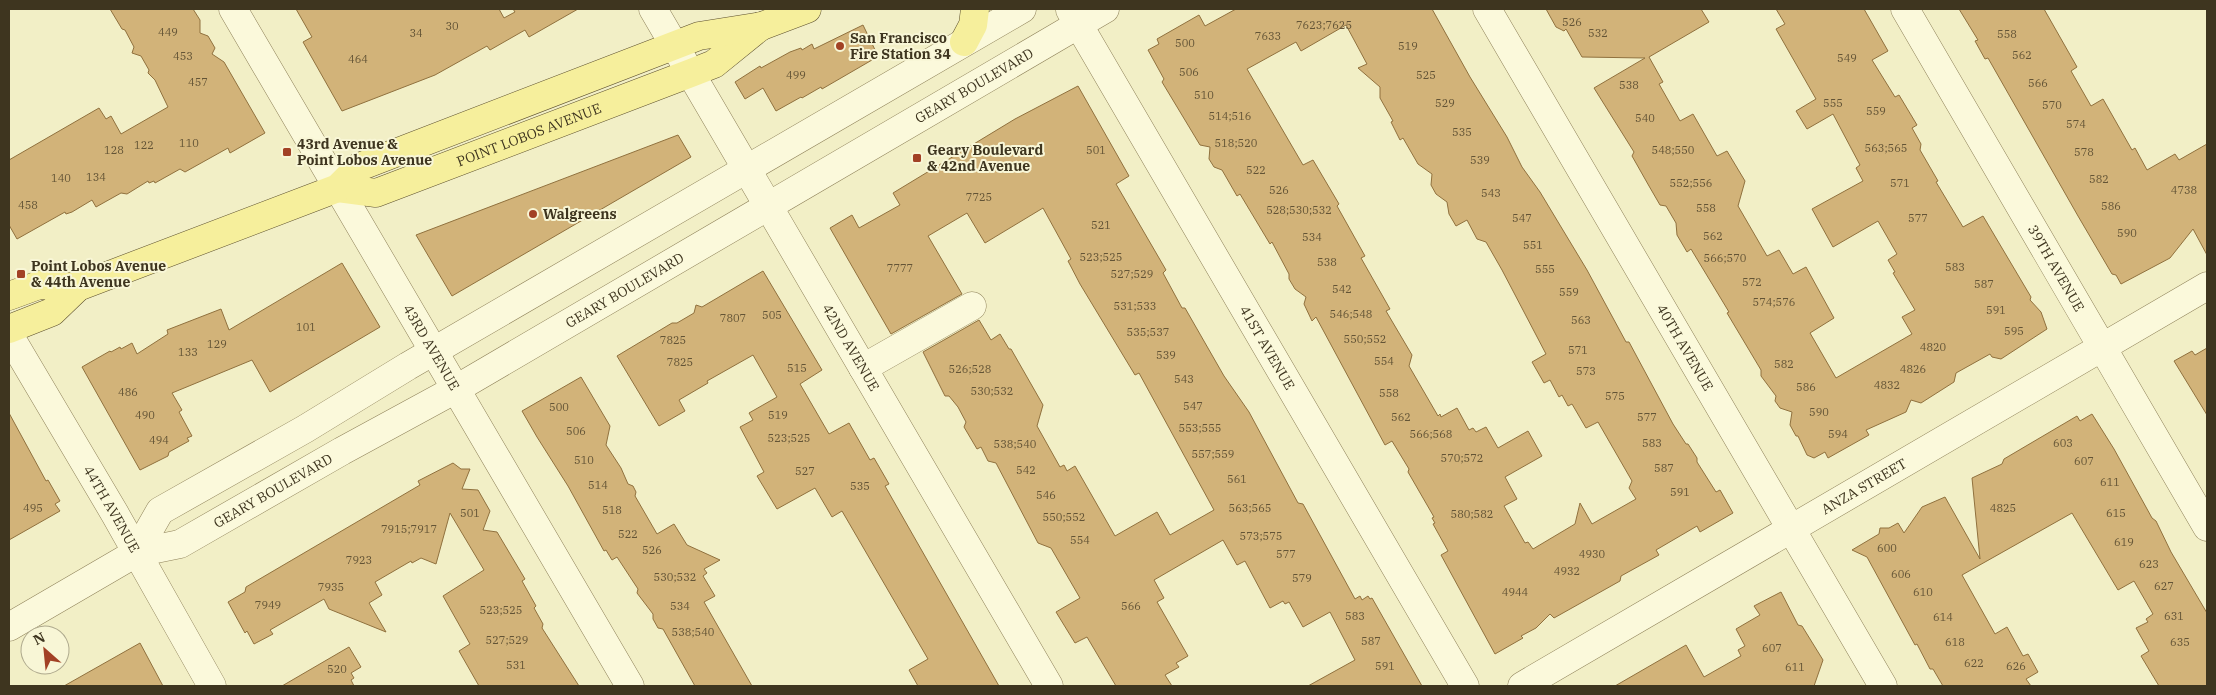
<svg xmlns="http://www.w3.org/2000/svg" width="2216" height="695" viewBox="0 0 2216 695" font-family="'IBM Plex Serif',serif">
  <rect width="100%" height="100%" fill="#f2efc6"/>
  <!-- building -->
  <path fill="#d2b379" stroke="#90713e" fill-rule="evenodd" d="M110 9H193L200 20V33L208 36 215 48 212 54 224 62 265 133 230 153 228 148 185 172 180 169 155 183 154 181 149 183 148 181 127 194 121 193 96 207 92 200 72 212 66 214 65 212 17 239 9 225V160L99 108 106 119 111 116 121 134 168 107 155 80 148 73 149 70 141 56 132 53 134 47 125 30 122 29Z
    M296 9H499L504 18 515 12 513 9H578L529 37 525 30 490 50 487 46 435 75 342 111 303 42 312 37Z
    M1236 9H1432L1470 77 1507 137 1522 167 1540 192 1587 270 1626 342H1629L1673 424 1686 444H1688L1697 458V462L1716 492 1720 490 1733 513 1700 532 1697 526 1656 550 1659 555 1621 576 1620 581 1554 618 1550 614 1536 628 1521 636 1523 638 1495 654 1441 555 1448 551 1433 524 1435 523 1432 518 1434 517 1408 472 1409 469 1392 441 1385 445 1316 317 1312 321 1304 304 1306 297 1295 289 1289 279V274L1272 242 1270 244 1240 194 1237 196 1222 170 1214 167 1209 159 1210 147 1200 145 1162 82 1164 79 1148 50 1159 44 1157 39 1199 15 1205 26ZM1346 25 1367 64 1358 68 1380 87V98L1393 121 1391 122 1400 140 1403 138 1418 164 1432 174 1431 185 1436 194 1447 202 1449 214 1456 226 1467 220 1477 239 1486 242 1502 270 1546 354 1532 362 1544 383 1550 380 1559 397 1562 395 1568 406 1572 404 1586 428 1598 422 1632 481 1629 488 1636 499 1592 524 1580 503 1575 524 1533 549 1528 542 1525 543 1504 506 1517 499 1505 477 1542 456 1528 431 1498 448 1486 427 1476 432 1473 428 1469 430 1457 408 1441 417 1440 414 1438 416 1409 366 1412 355 1386 311 1390 309 1361 258 1365 256 1337 206 1339 204 1313 160 1303 165 1247 69 1296 42 1301 51Z
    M1546 9H1701L1709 22 1649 57 1663 82 1659 84 1680 121 1693 114 1717 156 1727 151 1745 181 1738 206 1767 256 1779 250 1793 274 1806 267 1834 318 1810 333 1836 378 1912 334 1902 317 1915 310 1893 273 1895 272 1888 260 1897 254 1878 221 1833 247 1812 209 1863 181 1856 168 1860 165 1833 114 1807 129 1796 111 1816 99 1776 29 1785 24 1776 9H1864L1888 51 1872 60 1895 97 1899 95 1917 125 1912 128 1921 144 1920 150 1938 181 1936 182 1963 227 1983 216 2031 297 2030 300 2041 312 2047 329 2001 359 1992 357 1990 354 1956 373 1954 382 1921 403 1911 400 1906 412 1866 430 1869 435 1828 458 1825 452 1814 458 1807 455 1798 436H1796L1790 425 1792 412 1780 408 1775 401 1776 396 1761 376V370L1727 313 1729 312 1697 259 1691 249 1687 252 1677 235 1676 223 1666 206 1660 205 1649 186 1632 156 1634 152 1594 88 1645 58 1582 57 1566 29 1564 31 1556 27Z
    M1959 9H2044L2077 67 2071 71 2091 106 2103 99 2132 150 2135 148 2147 170 2175 154 2179 160 2207 144V255L2193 229 2170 258 2121 284 2116 275 2112 274 2078 216 1988 58 1985 59 1975 41 1978 40Z
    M863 25 877 54 871 58 872 60 822 89 821 87 802 98 801 97 776 111 763 88 745 99 735 82 760 66 761 68 790 52 801 48 802 50 812 44 814 49Z
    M1078 86 1129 176 1116 184 1166 270 1163 273 1182 308H1185L1224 376 1249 412 1298 503 1303 504 1355 599 1360 596 1362 600 1368 596 1370 599 1372 598 1422 686H1308L1355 660 1330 612 1303 627 1289 602 1285 604 1283 601 1270 608 1245 561 1237 565 1223 540 1154 580 1164 598 1157 602 1188 656 1176 663 1179 667 1165 675 1172 686H1116L1087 637 1075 643 1056 612 1080 598 1051 548 1038 543 996 463 988 461 981 447 977 449 964 427 966 422 958 407 949 396H945L923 352 979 320 991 340 1000 334 1009 349H1011L1043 405 1037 426 1060 467 1064 465 1067 471 1075 466 1115 536 1157 512 1170 535 1214 510 1139 373 1135 375 1080 284 1068 261 1071 259 1043 208 985 243 967 213 928 236 962 294 891 334 830 228 852 215 859 228 900 205 893 193 1015 119Z
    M678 135 691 157 452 296 416 235Z
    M342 263 380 327 270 392 252 360 172 393 182 410 179 412 192 436 187 438 189 441 169 452 168 456 140 470 82 367 110 351 111 352 120 347 121 349 132 343 137 354 168 334 167 330 221 309 229 330Z
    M763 271 822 370 800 384 829 434 849 423 870 460 874 458 889 484 885 486 999 686H918L909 670 928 659 842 511 832 517 815 488 777 509 757 476 764 472 740 427 753 420 749 413 777 397 753 355 707 381 708 383 679 400 685 411 659 426 617 356 672 323H677L694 313 696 305 702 307Z
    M2207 348V415L2174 361 2192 351 2195 355Z
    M581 377 610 426 606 445 621 468 628 484 633 486 636 492 635 496 657 534 674 524 687 545 720 560 704 569 707 573 703 576 715 596 704 602 752 686H695L663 629 658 628 653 619V614L637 593 638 589 617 557 612 560 606 550 604 551 568 486 537 437 522 411Z
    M9 413 46 481 48 480 60 501 55 504 60 511 9 540Z
    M2092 414 2114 449 2152 518 2156 521 2171 552 2207 613V686H2159L2141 656 2149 651 2136 628 2148 622 2146 619 2153 614 2134 581 2118 590 2072 513 1962 575 1995 634 2007 627 2023 656 2028 654 2038 672 2026 679 2031 686H1943L1933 669H1930L1917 644 1915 645 1867 557 1852 550 1879 534 1880 528H1889L1898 523 1904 533 1922 507 1945 497 1980 559 1972 478 2002 464 2004 459 2077 416 2080 421Z
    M453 463 461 469H470L462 489 478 490 490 511 483 530 497 532 525 579 522 581 536 606 534 608 543 624 542 628 579 686H479L459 651 470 644 443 596 484 570 450 513 436 564 421 558 412 563 411 561 375 582 382 595 369 603 386 632 329 609 324 599 270 630 273 634 254 644 247 631 245 633 228 602 245 592 246 587 420 485 418 481Z
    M1781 592 1798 625 1802 626 1823 660 1814 686H1615L1686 645 1704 677 1741 656 1738 650 1745 646 1736 629 1760 615 1754 606Z
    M140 643 163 686H64Z
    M349 647 361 667 351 673 354 678 351 680 354 686H282Z"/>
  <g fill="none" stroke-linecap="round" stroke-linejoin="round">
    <!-- minor casing -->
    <g stroke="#8f825a" stroke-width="29">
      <g id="minor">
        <path id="s1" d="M233 9 630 686"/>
        <path id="s2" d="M653 9 1049 686"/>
        <path id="s3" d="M1487 9 1883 686"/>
        <path id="s4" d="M1905 9 2207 527"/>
        <path id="s5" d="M1070 10 1465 686"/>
        <path id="s6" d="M9 335 115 514 212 686"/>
        <path d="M863 368 972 306"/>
        <path d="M136 553 160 511 305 429 408 366 1022 9"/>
        <path id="s7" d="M9 627 136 553 180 544 342 451 456 389 1105 9"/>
        <path id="s8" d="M1522 686 2207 286"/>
      </g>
    </g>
    <!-- major casing -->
    <g stroke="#5c4f2e" stroke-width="29">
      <g id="major">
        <path d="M964 42 973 25 975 9"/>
        <path id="s9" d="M338 188 376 193 691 73 714 64 761 26"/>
        <path d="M9 296 39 285 78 287"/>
        <path d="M9 329 52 312 78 287 338 188 359 167 699 36 762 26 807 9"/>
      </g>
    </g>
    <!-- minor -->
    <use href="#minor" stroke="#fbf9db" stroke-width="28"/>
    <!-- major -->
    <use href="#major" stroke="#f6ef9c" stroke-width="28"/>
  </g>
  <!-- markers -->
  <g fill="#a24125" stroke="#f8f6d6" stroke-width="2">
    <circle cx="840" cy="46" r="5"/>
    <rect x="282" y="147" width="10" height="10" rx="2.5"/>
    <rect x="912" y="153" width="10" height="10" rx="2.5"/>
    <circle cx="533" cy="214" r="5"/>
    <rect x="16" y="269" width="10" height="10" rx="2.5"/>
  </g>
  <g text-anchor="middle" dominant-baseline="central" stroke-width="4" stroke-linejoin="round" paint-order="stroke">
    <!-- number labels -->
    <g font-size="11" fill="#635436">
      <text x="1572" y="22">526</text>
      <text x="1324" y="25">7623;7625</text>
      <text x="452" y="26">30</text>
      <text x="168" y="32">449</text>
      <text x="416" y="33">34</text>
      <text x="1598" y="33">532</text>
      <text x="2007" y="34">558</text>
      <text x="1268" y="36">7633</text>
      <text x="1185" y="43">500</text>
      <text x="1408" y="46">519</text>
      <text x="2022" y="55">562</text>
      <text x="183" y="56">453</text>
      <text x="1847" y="58">549</text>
      <text x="358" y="59">464</text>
      <text x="1189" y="72">506</text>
      <text x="796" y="75">499</text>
      <text x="1426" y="75">525</text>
      <text x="198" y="82">457</text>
      <text x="2038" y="83">566</text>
      <text x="1629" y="85">538</text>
      <text x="1204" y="95">510</text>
      <text x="1445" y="103">529</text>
      <text x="1833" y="103">555</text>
      <text x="2052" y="105">570</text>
      <text x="1876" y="111">559</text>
      <text x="1230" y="116">514;516</text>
      <text x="1645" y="118">540</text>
      <text x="2076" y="124">574</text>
      <text x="1462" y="132">535</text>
      <text x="189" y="143">110</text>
      <text x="1236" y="143">518;520</text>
      <text x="144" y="145">122</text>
      <text x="1886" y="148">563;565</text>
      <text x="114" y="150">128</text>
      <text x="1096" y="150">501</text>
      <text x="1673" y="150">548;550</text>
      <text x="2084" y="152">578</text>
      <text x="1480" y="160">539</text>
      <text x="1256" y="170">522</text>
      <text x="96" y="177">134</text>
      <text x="61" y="178">140</text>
      <text x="2099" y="179">582</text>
      <text x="1691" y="183">552;556</text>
      <text x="1900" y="183">571</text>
      <text x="1279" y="190">526</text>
      <text x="2184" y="190">4738</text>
      <text x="1491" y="193">543</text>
      <text x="979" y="197">7725</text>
      <text x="28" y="205">458</text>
      <text x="2111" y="206">586</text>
      <text x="1706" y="208">558</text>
      <text x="1299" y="210">528;530;532</text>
      <text x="1522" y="218">547</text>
      <text x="1918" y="218">577</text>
      <text x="1101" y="225">521</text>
      <text x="2127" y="233">590</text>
      <text x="1713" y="236">562</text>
      <text x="1312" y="237">534</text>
      <text x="1533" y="245">551</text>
      <text x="1101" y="257">523;525</text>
      <text x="1725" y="258">566;570</text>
      <text x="1327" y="262">538</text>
      <text x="1955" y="267">583</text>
      <text x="900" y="268">7777</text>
      <text x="1545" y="269">555</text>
      <text x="1132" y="274">527;529</text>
      <text x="1752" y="282">572</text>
      <text x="1984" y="284">587</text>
      <text x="1342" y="289">542</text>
      <text x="1569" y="292">559</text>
      <text x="1774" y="302">574;576</text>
      <text x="1135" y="306">531;533</text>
      <text x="1996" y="310">591</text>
      <text x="1351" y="314">546;548</text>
      <text x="772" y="315">505</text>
      <text x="733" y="318">7807</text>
      <text x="1581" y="320">563</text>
      <text x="306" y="327">101</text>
      <text x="2014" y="331">595</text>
      <text x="1148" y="332">535;537</text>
      <text x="1365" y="339">550;552</text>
      <text x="673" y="340">7825</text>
      <text x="217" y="344">129</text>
      <text x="1933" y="347">4820</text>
      <text x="1578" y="350">571</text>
      <text x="188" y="352">133</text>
      <text x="1166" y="355">539</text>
      <text x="1384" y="361">554</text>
      <text x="680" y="362">7825</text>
      <text x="1784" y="364">582</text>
      <text x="797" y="368">515</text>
      <text x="970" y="369">526;528</text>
      <text x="1913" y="369">4826</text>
      <text x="1586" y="371">573</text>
      <text x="1184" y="379">543</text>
      <text x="1887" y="385">4832</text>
      <text x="1806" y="387">586</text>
      <text x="992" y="391">530;532</text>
      <text x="128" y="392">486</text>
      <text x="1389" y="393">558</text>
      <text x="1615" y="396">575</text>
      <text x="1193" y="406">547</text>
      <text x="559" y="407">500</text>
      <text x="1819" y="412">590</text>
      <text x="145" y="415">490</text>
      <text x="778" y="415">519</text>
      <text x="1401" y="417">562</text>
      <text x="1647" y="417">577</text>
      <text x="1200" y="428">553;555</text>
      <text x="576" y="431">506</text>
      <text x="1431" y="434">566;568</text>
      <text x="1838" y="434">594</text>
      <text x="789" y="438">523;525</text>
      <text x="159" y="440">494</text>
      <text x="1652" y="443">583</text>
      <text x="2063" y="443">603</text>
      <text x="1015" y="444">538;540</text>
      <text x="1213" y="454">557;559</text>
      <text x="1462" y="458">570;572</text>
      <text x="584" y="460">510</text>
      <text x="2084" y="461">607</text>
      <text x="1664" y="468">587</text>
      <text x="1026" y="470">542</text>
      <text x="805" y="471">527</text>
      <text x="1237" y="479">561</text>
      <text x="2110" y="482">611</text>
      <text x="598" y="485">514</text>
      <text x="860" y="486">535</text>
      <text x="1680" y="492">591</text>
      <text x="1046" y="495">546</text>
      <text x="33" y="508">495</text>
      <text x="1250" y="508">563;565</text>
      <text x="2003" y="508">4825</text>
      <text x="612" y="510">518</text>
      <text x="470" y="513">501</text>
      <text x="2116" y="513">615</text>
      <text x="1472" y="514">580;582</text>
      <text x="1064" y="517">550;552</text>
      <text x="409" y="529">7915;7917</text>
      <text x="628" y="534">522</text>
      <text x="1261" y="536">573;575</text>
      <text x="1080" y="540">554</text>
      <text x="2124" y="542">619</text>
      <text x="1887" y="548">600</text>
      <text x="652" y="550">526</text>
      <text x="1286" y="554">577</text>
      <text x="1592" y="554">4930</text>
      <text x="359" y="560">7923</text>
      <text x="2149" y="564">623</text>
      <text x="1567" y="571">4932</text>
      <text x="1901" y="574">606</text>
      <text x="675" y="577">530;532</text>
      <text x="1302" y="578">579</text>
      <text x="2164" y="586">627</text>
      <text x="331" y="587">7935</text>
      <text x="1515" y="592">4944</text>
      <text x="1923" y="592">610</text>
      <text x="268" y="605">7949</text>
      <text x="680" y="606">534</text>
      <text x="1131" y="606">566</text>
      <text x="501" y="610">523;525</text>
      <text x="1355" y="616">583</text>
      <text x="2174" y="616">631</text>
      <text x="1943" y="617">614</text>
      <text x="693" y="632">538;540</text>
      <text x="507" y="640">527;529</text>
      <text x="1371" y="641">587</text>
      <text x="1955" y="642">618</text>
      <text x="2180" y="642">635</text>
      <text x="1772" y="648">607</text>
      <text x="1974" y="663">622</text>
      <text x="516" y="665">531</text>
      <text x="1385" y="666">591</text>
      <text x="2016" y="666">626</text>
      <text x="1795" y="667">611</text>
      <text x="337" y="669">520</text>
    </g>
    <!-- poi labels -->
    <g font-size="14" font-weight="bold" fill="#3e351f" stroke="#f8f6d6" text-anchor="start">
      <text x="850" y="38">San Francisco<tspan x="850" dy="16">Fire Station 34</tspan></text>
      <text x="297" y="144">43rd Avenue &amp;<tspan x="297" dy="16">Point Lobos Avenue</tspan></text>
      <text x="927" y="150">Geary Boulevard<tspan x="927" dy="16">&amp; 42nd Avenue</tspan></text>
      <text x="543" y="214">Walgreens</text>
      <text x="31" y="266">Point Lobos Avenue<tspan x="31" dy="16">&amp; 44th Avenue</tspan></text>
    </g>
    <!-- street labels -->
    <g font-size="14" fill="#3e351f" stroke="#f8f6d6">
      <text stroke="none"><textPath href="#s7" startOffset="1109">GEARY BOULEVARD</textPath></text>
      <text stroke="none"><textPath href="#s9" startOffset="202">POINT LOBOS AVENUE</textPath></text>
      <text stroke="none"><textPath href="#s4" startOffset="300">39TH AVENUE</textPath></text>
      <text stroke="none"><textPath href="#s7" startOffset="704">GEARY BOULEVARD</textPath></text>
      <text stroke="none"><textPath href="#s1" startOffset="392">43RD AVENUE</textPath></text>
      <text stroke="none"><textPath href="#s5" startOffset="391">41ST AVENUE</textPath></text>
      <text stroke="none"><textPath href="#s2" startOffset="392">42ND AVENUE</textPath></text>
      <text stroke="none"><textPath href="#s3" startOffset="392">40TH AVENUE</textPath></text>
      <text stroke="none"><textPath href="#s8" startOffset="396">ANZA STREET</textPath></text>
      <text stroke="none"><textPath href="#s7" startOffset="299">GEARY BOULEVARD</textPath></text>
      <text stroke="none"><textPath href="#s6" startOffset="202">44TH AVENUE</textPath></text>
    </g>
  </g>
  <!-- border -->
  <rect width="2216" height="695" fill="none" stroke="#3e351f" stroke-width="20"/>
  <!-- north arrow -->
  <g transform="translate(45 650) rotate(333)"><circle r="24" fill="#f8f6d6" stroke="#aea98d"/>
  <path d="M0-4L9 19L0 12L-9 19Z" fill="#a24125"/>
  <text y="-8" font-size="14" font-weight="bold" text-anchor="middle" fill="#3e351f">N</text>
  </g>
</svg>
